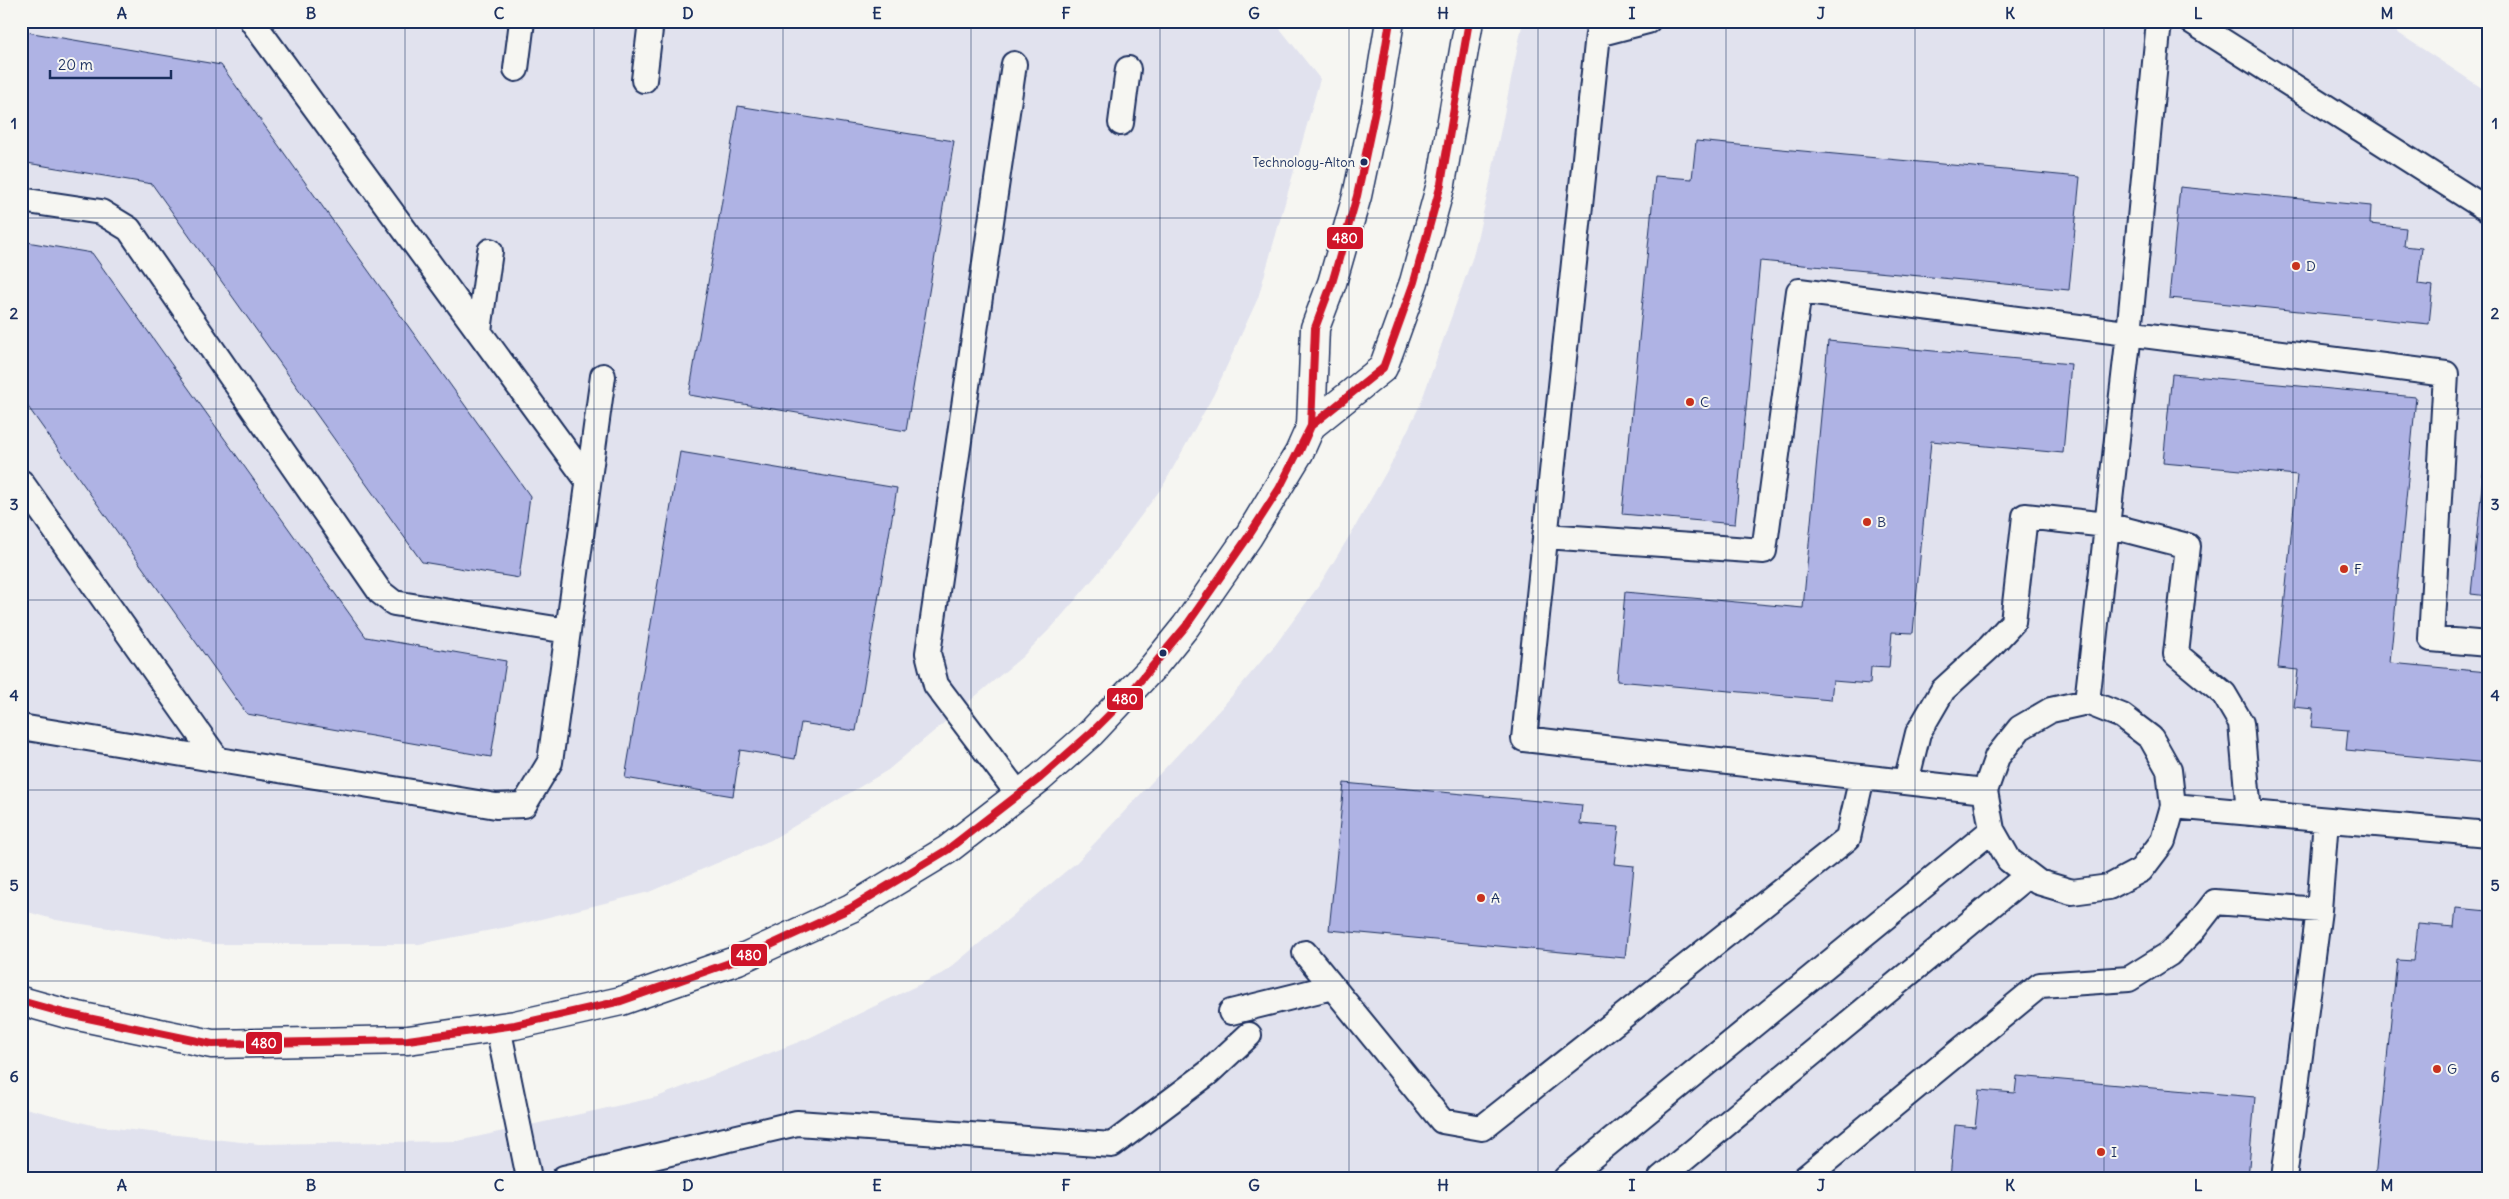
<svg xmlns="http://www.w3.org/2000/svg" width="2509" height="1199" viewBox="0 0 2509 1199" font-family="Delius,sans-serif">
  <rect width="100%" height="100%" fill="#f6f6f2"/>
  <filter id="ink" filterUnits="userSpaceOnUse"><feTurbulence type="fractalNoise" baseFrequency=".02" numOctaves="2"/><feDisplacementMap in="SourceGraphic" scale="10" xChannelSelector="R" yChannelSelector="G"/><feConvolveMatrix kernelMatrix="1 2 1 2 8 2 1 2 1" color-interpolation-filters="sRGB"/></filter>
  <g filter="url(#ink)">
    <!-- built -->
    <path fill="#e1e2ee" d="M21 21H1274L1320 79 1258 298 1214 394 1163 486 1100 571 1053 626 1022 657 888 770 771 840 649 892 517 925 419 944H213L56 920 21 910Z
      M1523 21H2380L2488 92V1178H21V1107L96 1126 259 1144 458 1141 657 1097 809 1038 945 972 1077 862 1224 705 1276 644 1320 584 1355 527 1392 462 1420 405 1473 256 1488 192Z"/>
    <!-- building -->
    <path fill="#afb3e4" stroke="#1b2f5e" d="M21 31 221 65 530 496 519 578 422 562 152 184 21 162Z
      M738 106 954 141 906 431 689 395Z
      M1696 141 2080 177 2069 290 1760 261 1735 524 1622 514 1655 176 1692 179Z
      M2180 187 2371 206 2370 224 2406 228 2404 246 2422 248 2418 284 2433 286 2429 324 2169 298Z
      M21 241 92 253 366 637 506 661 491 757 247 714 21 397Z
      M1828 341 2071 364 2063 453 1931 441 1913 633 1892 632 1889 668 1871 667 1870 684 1833 681 1831 700 1617 681 1625 592 1803 608Z
      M2172 374 2416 397 2390 663 2488 672V763L2346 750 2348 730 2311 727 2313 709 2294 707 2298 670 2278 668 2297 475 2163 463Z
      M2488 427V596L2471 594Z
      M680 452 897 488 856 731 801 723 795 759 740 750 733 796 625 778Z
      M1344 783 1582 805 1580 824 1619 827 1614 864 1634 866 1625 958 1329 930Z
      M2456 908 2488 911V1178H2375L2397 960 2414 961 2418 924 2454 927Z
      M2017 1076 2255 1097 2248 1178H1950L1955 1125 1975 1127 1979 1090 2015 1093Z"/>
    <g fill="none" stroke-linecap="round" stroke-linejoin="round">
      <!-- service casing -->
      <g stroke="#1b2f5e" stroke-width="28">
        <path id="service" d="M252 21 588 481
          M1648 21 1598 34 1524 739 1985 791
          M2191 21 2488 210
          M1014 64 928 653 936 685 1019 795
          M516 69 522 21
          M644 80 651 21
          M1121 123 1128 69
          M21 200 101 212 129 229 380 592 394 603 568 631
          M479 331 490 251
          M21 482 217 759
          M1545 536 1764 551 1799 291 2446 374 2431 639 2488 644
          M2087 702 2129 333 2159 21
          M2087 702 2122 716 2151 738 2169 770 2173 806 2163 841 2141 870 2109 887 2072 892 2038 882 2009 860 1992 830 1985 791 1997 757 2020 728 2051 710Z
          M21 727 496 806 524 805 550 762 603 376
          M1906 782 1918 733 1943 690 1990 647 2013 622 2025 516 2107 525 2188 546 2176 654 2224 694 2241 723 2249 813
          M2173 806 2488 834
          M1305 953 1442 1121 1482 1128 1848 838 1862 777
          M1231 1012 1332 987
          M498 1027 529 1178
          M564 1178 797 1123 1112 1145 1208 1073 1249 1035
          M1566 1178 1992 830
          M1661 1178 2028 875
          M1805 1178 2040 985 2129 979 2169 954 2194 929 2215 902 2319 910
          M2284 1178 2319 910 2326 820"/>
      </g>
      <!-- tertiary casing -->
      <g stroke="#1b2f5e" stroke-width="31">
        <path id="tertiary" d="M1311 426 1383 368 1414 282 1441 184 1469 21
          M21 1001 64 1013 212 1044 408 1040 515 1025 621 1001 738 960 851 908 947 850 1040 778 1091 733 1153 667 1186 626 1248 537 1299 453 1311 426 1315 328 1332 283 1357 196 1376 106 1390 21"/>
      </g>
      <!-- service -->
      <use href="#service" stroke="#f6f6f2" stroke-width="24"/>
      <!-- tertiary -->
      <use href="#tertiary" stroke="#f6f6f2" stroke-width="28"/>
      <!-- bus-1 casing -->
      <g stroke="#f6f6f2" stroke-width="11">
        <path id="bus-1" d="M1299 453 1311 426 1315 328 1332 283 1357 196 1376 106 1390 21
          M21 1001 64 1013 212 1044 408 1040 515 1025 621 1001 738 960 851 908 947 850 1040 778 1091 733 1125 699 1186 626 1248 537 1279 489 1311 426 1383 368 1414 282 1441 184 1469 21"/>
      </g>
      <!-- bus-1 -->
      <use href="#bus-1" stroke="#cf1429" stroke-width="8"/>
    </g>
  </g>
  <!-- grid -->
  <path fill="none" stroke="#1b2f5e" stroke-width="1" stroke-opacity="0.55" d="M216 21V1178M405 21V1178M594 21V1178M783 21V1178M971 21V1178M1160 21V1178M1349 21V1178M1538 21V1178M1726 21V1178M1915 21V1178M2104 21V1178M2293 21V1178M21 218H2488M21 409H2488M21 600H2488M21 790H2488M21 981H2488"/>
  <!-- markers -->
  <g fill="#1b2f5e" stroke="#f6f6f2" stroke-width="2">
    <circle cx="1364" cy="162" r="4.5"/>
    <circle cx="1163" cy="653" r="4.5"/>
  </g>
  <g fill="#c8321e" stroke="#f6f6f2" stroke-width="2">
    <circle cx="2296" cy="266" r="5"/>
    <circle cx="1690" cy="402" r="5"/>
    <circle cx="1867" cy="522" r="5"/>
    <circle cx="2344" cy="569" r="5"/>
    <circle cx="1481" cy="898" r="5"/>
    <circle cx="2437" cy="1069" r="5"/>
    <circle cx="2101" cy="1152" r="5"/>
  </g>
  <g text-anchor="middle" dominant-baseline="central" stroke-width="4" stroke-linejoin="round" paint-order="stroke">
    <!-- bus labels -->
    <g font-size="13" fill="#1b2f5e" stroke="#f6f6f2" text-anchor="end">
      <text x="1355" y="162">Technology-Alton</text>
    </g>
    <!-- poi labels -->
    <g font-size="14" fill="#1b2f5e" stroke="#f6f6f2" text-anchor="start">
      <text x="2306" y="266">D</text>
      <text x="1700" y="402">C</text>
      <text x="1877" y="522">B</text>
      <text x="2354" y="569">F</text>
      <text x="1491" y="898">A</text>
      <text x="2447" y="1069">G</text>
      <text x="2111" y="1152">I</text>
    </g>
  </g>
  <g stroke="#f6f6f2" stroke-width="2">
    <rect x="1326" y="226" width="38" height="24" rx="5" fill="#cf1429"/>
    <rect x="1106" y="687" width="38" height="24" rx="5" fill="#cf1429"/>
    <rect x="730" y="943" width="38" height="24" rx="5" fill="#cf1429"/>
    <rect x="245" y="1031" width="38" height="24" rx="5" fill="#cf1429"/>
  </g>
  <g font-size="14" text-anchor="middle" font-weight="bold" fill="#fff">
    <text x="1345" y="243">480</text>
    <text x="1125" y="704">480</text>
    <text x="749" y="960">480</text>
    <text x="264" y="1048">480</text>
  </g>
  <!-- margin -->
  <rect width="2509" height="1199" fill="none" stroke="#f6f6f2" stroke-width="55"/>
  <!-- scale -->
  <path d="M50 70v8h121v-8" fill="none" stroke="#1b2f5e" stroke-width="2.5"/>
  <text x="58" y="70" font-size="15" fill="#1b2f5e" stroke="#f6f6f2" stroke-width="4" paint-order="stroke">20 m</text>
  <rect x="28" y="28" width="2454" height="1144" fill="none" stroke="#1b2f5e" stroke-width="2"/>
  <g font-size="16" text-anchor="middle" font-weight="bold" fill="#1b2f5e">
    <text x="122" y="19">A</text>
    <text x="311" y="19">B</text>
    <text x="499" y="19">C</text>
    <text x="688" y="19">D</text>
    <text x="877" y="19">E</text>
    <text x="1066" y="19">F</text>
    <text x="1254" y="19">G</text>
    <text x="1443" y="19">H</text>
    <text x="1632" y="19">I</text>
    <text x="1821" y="19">J</text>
    <text x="2010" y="19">K</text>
    <text x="2198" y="19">L</text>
    <text x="2387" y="19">M</text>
    <text x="14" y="129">1</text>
    <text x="2495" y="129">1</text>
    <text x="14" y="319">2</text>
    <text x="2495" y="319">2</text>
    <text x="14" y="510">3</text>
    <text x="2495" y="510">3</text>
    <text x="14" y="701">4</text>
    <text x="2495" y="701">4</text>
    <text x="14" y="891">5</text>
    <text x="2495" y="891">5</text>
    <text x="14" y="1082">6</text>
    <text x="2495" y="1082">6</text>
    <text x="122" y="1191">A</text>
    <text x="311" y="1191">B</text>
    <text x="499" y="1191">C</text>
    <text x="688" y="1191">D</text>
    <text x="877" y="1191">E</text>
    <text x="1066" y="1191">F</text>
    <text x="1254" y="1191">G</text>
    <text x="1443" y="1191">H</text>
    <text x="1632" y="1191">I</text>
    <text x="1821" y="1191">J</text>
    <text x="2010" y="1191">K</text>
    <text x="2198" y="1191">L</text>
    <text x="2387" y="1191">M</text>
  </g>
</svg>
